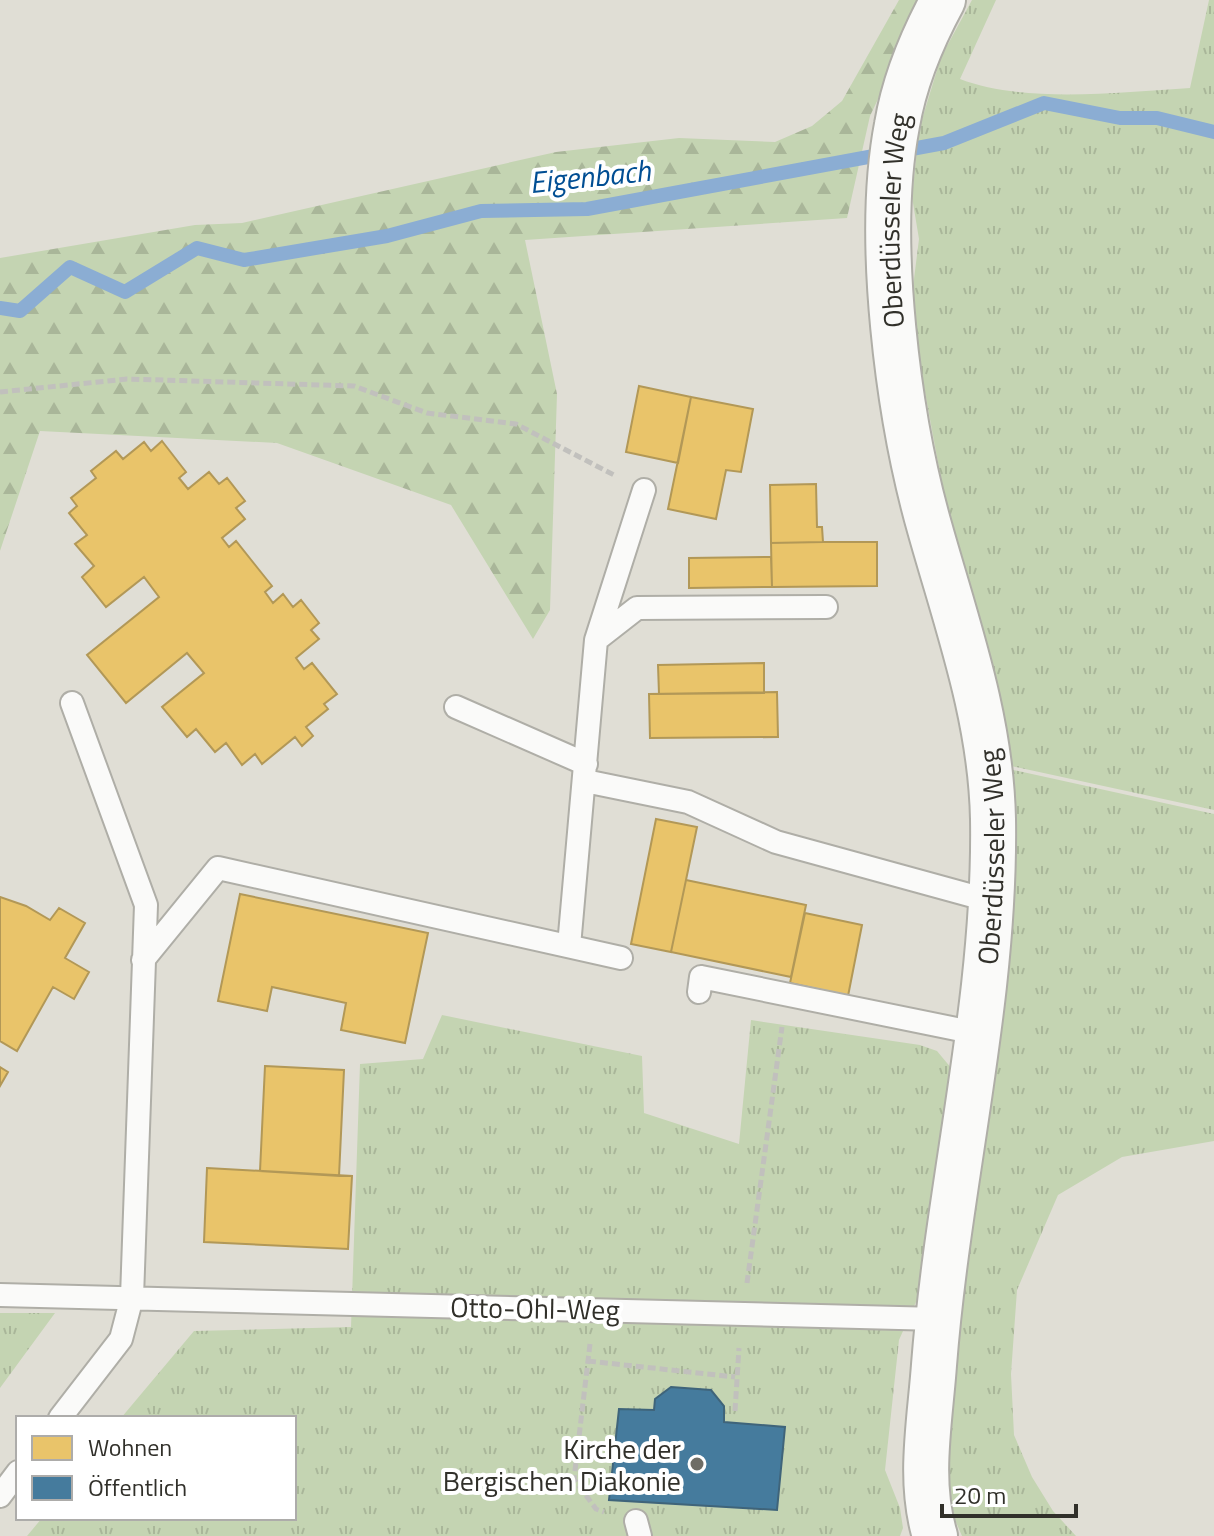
<svg xmlns="http://www.w3.org/2000/svg" width="1214" height="1536" viewBox="0 0 1214 1536" font-family="'Titillium Web',sans-serif">
  <defs>
    <pattern id="grass-tufts" width="24" height="20" patternUnits="userSpaceOnUse" patternTransform="scale(2)"><rect width="24" height="20" fill="#c4d4b2"/><path d="M3 7l-1-3M5 7V3M7 7l1-3M15 17l-1-3M17 17v-4M19 17l1-3" fill="none" stroke="#a9b699"/></pattern>
    <pattern id="forest-firs" width="22" height="20" patternUnits="userSpaceOnUse" patternTransform="scale(2)"><rect width="22" height="20" fill="#c4d4b2"/><path d="M5 1l3.5 6h-7zM16 11l3.5 6h-7z" fill="#a9b699"/></pattern>
  </defs>
  <rect width="100%" height="100%" fill="#e0ded5"/>
  <!-- grass -->
  <path fill="url(#grass-tufts)" d="M972 0H996L960 79C1026 104 1119 92 1190 88L1209 0H1214V810L1011 766 951 533 910 311 919 239 912 197 919 129 941 57Z
    M1009 769 1214 814V1141L1122 1157 1058 1195 1017 1290 1011 1374 1014 1435 1032 1477 1053 1511 1076 1536H962L949 1506 945 1480Z
    M442 1015 642 1056 644 1113 739 1144 751 1020 920 1045 937 1051 952 1069 924 1284 899 1340 885 1470 900 1508 903 1528 900 1536H27L42 1518H294V1418H121L194 1331 351 1327 360 1064 423 1059Z
    M0 1313H55L0 1388Z"/>
  <!-- forest -->
  <path fill="url(#forest-firs)" d="M899 0H925L870 116 847 218 525 240 557 394 550 610 533 639 451 505 277 443 40 431 0 551V258L195 225 242 223 556 152 679 138 775 142 812 126 842 101Z"/>
  <!-- homes -->
  <path fill="#e9c46a" stroke="#b29857" stroke-width="2" d="M639 386 691 397 678 463 626 452Z
    M691 397 753 409 741 472 726 470 716 519 668 509Z
    M162 441 186 472 179 478 188 489 209 472 219 484 227 478 245 501 236 508 245 519 222 538 229 547 236 541 272 586 265 592 273 603 283 594 293 607 301 600 319 623 311 630 319 639 296 658 304 669 312 663 337 694 324 704 328 709 306 727 313 736 302 746 295 737 262 764 255 754 242 765 226 743 215 752 196 729 187 737 162 707 204 673 187 653 126 703 87 655 159 597 144 577 106 607 82 577 94 566 75 544 87 535 69 513 77 506 71 498 96 478 91 471 116 451 123 459 144 442 151 451Z
    M816 484 817 527H822L823 542 771 543 770 485Z
    M823 542H877V586L772 587 771 543Z
    M771 557 772 587 689 588V558Z
    M764 663V693L659 694 658 665Z
    M777 692 778 737 650 738 649 694Z
    M656 819 697 827 671 952 631 944Z
    M686 880 806 905 791 977 671 952Z
    M240 894 428 933 405 1043 341 1030 346 1003 272 987 267 1011 218 1001Z
    M0 897 26 906 50 920 59 908 85 923 65 958 89 972 74 999 53 987 17 1051 0 1041Z
    M805 913 862 925 848 996 790 983Z
    M265 1066 344 1070 339 1176 260 1171Z
    M0 1067 8 1072 0 1086Z
    M207 1168 352 1176 348 1249 204 1242Z"/>
  <!-- public -->
  <path fill="#457b9d" stroke="#3f647a" stroke-width="2" d="M671 1387 711 1390 724 1406V1422L785 1427 777 1510 609 1500 619 1409 654 1410 655 1399Z"/>
  <g fill="none" stroke-linecap="round" stroke-linejoin="round">
    <!-- stream -->
    <path stroke="#8badd3" stroke-width="14" d="M0 308 20 311 70 267 125 292 197 248 244 260 387 236 481 211 587 209 944 143 1044 103 1120 118H1157L1214 132"/>
    <!-- lane casing -->
    <g stroke="#afaea7" stroke-width="26">
      <path id="lane" d="M596 640 637 608 826 607
        M456 707 586 764
        M585 781 688 802 776 842 991 901
        M569 946 596 640 644 490
        M143 960 218 868 621 958
        M699 992 701 977 976 1033
        M0 1295 938 1319
        M60 1418 121 1339 132 1297 146 905 72 703
        M0 1496 18 1472
        M636 1521 640 1536"/>
    </g>
    <!-- secondary casing -->
    <g stroke="#afaea7" stroke-width="48">
      <g id="secondary">
        <path id="s1" d="M935 1536C918 1481 930 1421 934 1365 948 1183 996 1002 993 819 991 718 957 625 930 529 898 417 875 239 897 125 904 83 923 37 943 0"/>
      </g>
    </g>
    <!-- path -->
    <path stroke="#c1c0bd" stroke-width="5" stroke-dasharray="8 4" stroke-linecap="butt" d="M0 392 127 379 354 386 427 413 516 424 614 475
      M747 1283 782 1027
      M590 1344 574 1479 596 1509 604 1512
      M588 1361 735 1377
      M735 1411 739 1348"/>
    <!-- lane -->
    <use href="#lane" stroke="#fafaf9" stroke-width="22"/>
    <!-- secondary -->
    <use href="#secondary" stroke="#fafaf9" stroke-width="44"/>
  </g>
  <!-- markers -->
  <circle fill="#6e6d66" stroke="#fff" stroke-width="3" cx="697" cy="1464" r="8"/>
  <g text-anchor="middle" dominant-baseline="central" stroke-width="8" stroke-linejoin="round" paint-order="stroke">
    <!-- street labels -->
    <g font-size="28" fill="#31302a" stroke="#fff">
      <text stroke="none"><textPath href="#s1" startOffset="1332">Oberdüsseler Weg</textPath></text>
      <text stroke="none"><textPath href="#s1" startOffset="684">Oberdüsseler Weg</textPath></text>
      <text transform="translate(535 1308) rotate(1)">Otto-Ohl-Weg</text>
    </g>
    <!-- poi labels -->
    <g font-size="28" fill="#31302a" stroke="#fff" text-anchor="end">
      <text x="681" y="1448">Kirche der<tspan x="681" dy="32">Bergischen Diakonie</tspan></text>
    </g>
    <!-- water labels -->
    <g font-size="30" font-style="italic" fill="#014e93" stroke="#fff">
      <text transform="translate(590 176) rotate(-6)">Eigenbach</text>
    </g>
  </g>
  <!-- legend -->
  <rect x="16" y="1416" width="280" height="104" fill="#ffffff" stroke="#adacaa" stroke-width="2"/>
  <rect x="32" y="1436" width="40" height="24" fill="#e9c46a" stroke="#adacaa" stroke-width="2"/>
  <text x="88" y="1456" font-size="24" fill="#31302a">Wohnen</text>
  <rect x="32" y="1476" width="40" height="24" fill="#457b9d" stroke="#adacaa" stroke-width="2"/>
  <text x="88" y="1496" font-size="24" fill="#31302a">Öffentlich</text>
  <!-- scale -->
  <path d="M942 1504v12h134v-12" fill="none" stroke="#31302a" stroke-width="4"/>
  <text x="954" y="1504" font-size="24" fill="#31302a" stroke="#ffffff" stroke-width="6" paint-order="stroke">20 m</text>
</svg>
